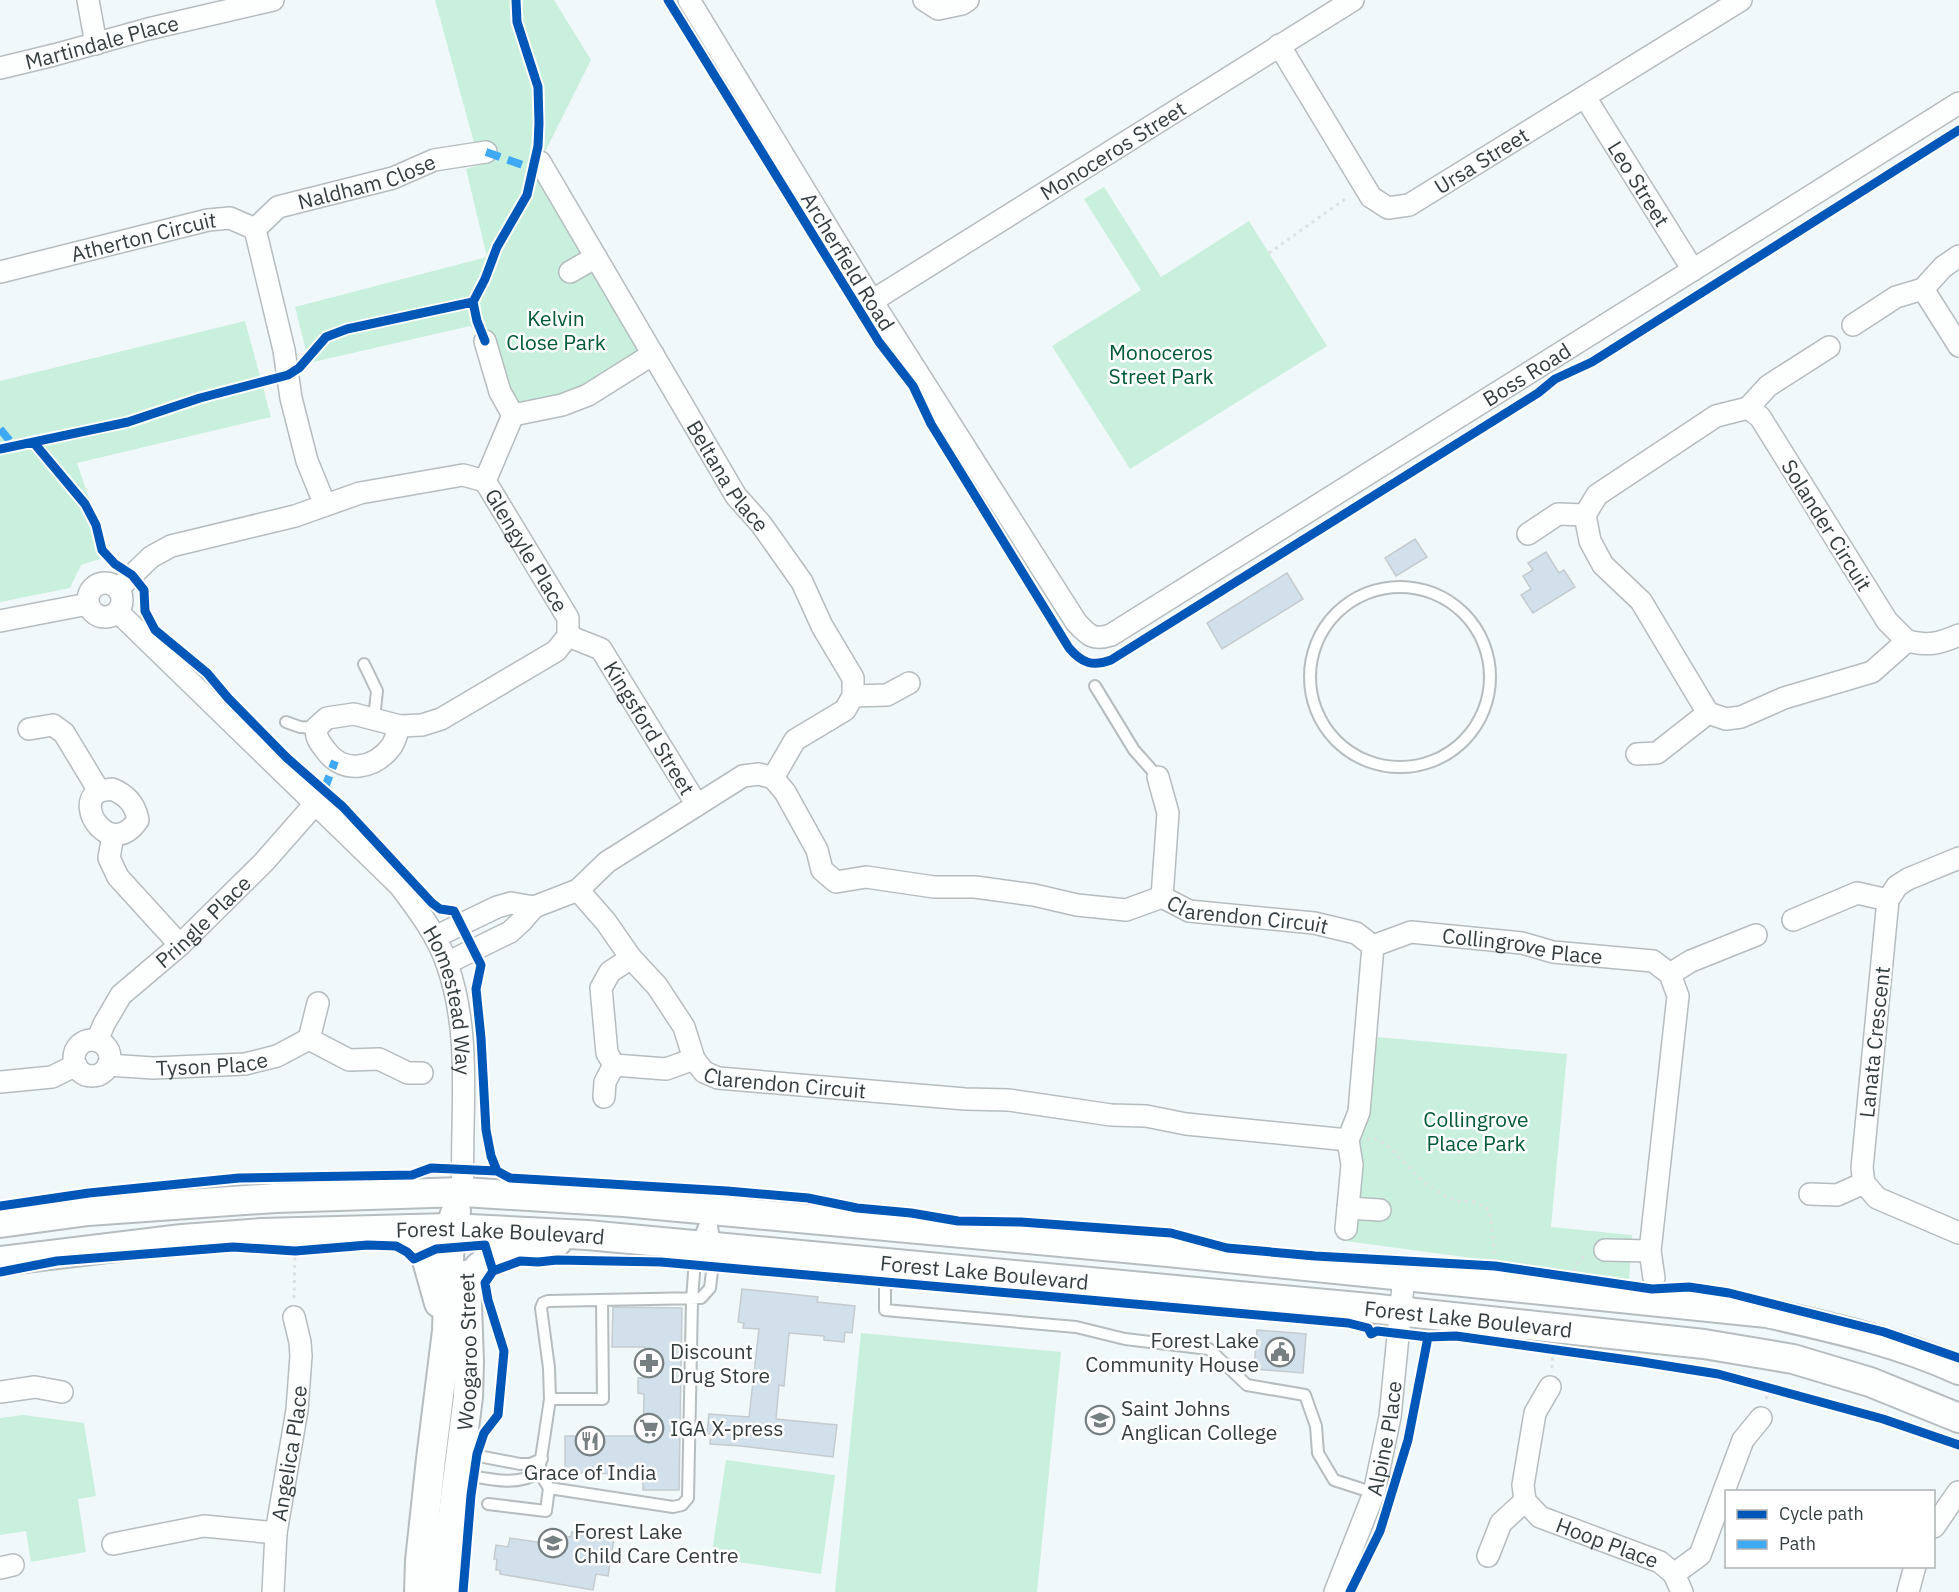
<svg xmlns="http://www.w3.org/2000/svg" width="1959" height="1592" viewBox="0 0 1959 1592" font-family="'IBM Plex Sans',sans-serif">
  <rect width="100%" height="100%" fill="#f0f8fa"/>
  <!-- green -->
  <path fill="#c9f0dd" d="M435 0H554L591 60 540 162 653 354 588 395 513 415 485 341 470 326 309 363 295 307 487 257 466 169 480 165Z
    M1104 187 1161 277 1249 221 1327 346 1130 469 1052 346 1141 290 1084 199Z
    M245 321 271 417 77 463 109 556 81 565 70 588 0 602V381Z
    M1365 1036 1567 1054 1551 1227 1632 1235 1629 1279 1345 1241Z
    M861 1333 1061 1352 1037 1592H835Z
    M23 1415 84 1423 96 1496 78 1499 86 1552 31 1562 26 1531 0 1535V1418Z
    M726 1460 835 1475 821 1574 711 1558Z"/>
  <!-- building -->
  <path fill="#d1e0ea" stroke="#c5cbcf" stroke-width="1.5" d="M1415 539 1427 557 1396 576 1385 558Z
    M1546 552 1559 573 1564 570 1575 587 1533 613 1521 595 1531 589 1523 576 1533 570 1528 563Z
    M1287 573 1303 599 1222 649 1207 623Z
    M742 1289 818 1297 817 1302 855 1306 852 1333 845 1332 844 1342 824 1340V1336L789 1333 784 1386 779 1385 776 1419 837 1425 833 1457 741 1446 710 1444 711 1434H707L709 1414 749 1417 759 1329 743 1328 744 1323 738 1322Z
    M613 1307 682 1308 679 1490H643V1474L565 1473V1436H643L644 1394 638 1393V1378H645V1347H612Z
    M1257 1330 1306 1334 1303 1373 1254 1369Z
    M593 1530 611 1532 610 1538 614 1539 608 1576 596 1574 593 1590 500 1574V1570H496L497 1559H494L496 1545 508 1547 510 1538 557 1545 558 1540 564 1541 565 1536 571 1537 572 1532 592 1536Z"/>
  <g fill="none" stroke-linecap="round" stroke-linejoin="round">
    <!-- service casing -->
    <g stroke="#b5bdbf" stroke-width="14">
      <path id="service" d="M1310 677a90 90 0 1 1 180 0a90 90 0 1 1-180 0Z
        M364 664 377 691 374 718
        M1095 686 1134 750 1158 777
        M286 722 300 727 316 728
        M868 1270 885 1281V1310L1076 1327 1125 1339 1209 1349 1247 1385 1305 1395 1316 1426 1318 1453 1334 1480 1374 1493
        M550 1399H603L602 1301
        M463 1453 520 1464H530L542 1459
        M461 1474C485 1478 517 1488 539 1472L550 1399 549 1368 541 1308 543 1303 548 1301 701 1298 710 1288 715 1247 710 1212
        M549 1488 673 1507 682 1505 688 1498 692 1300 696 1246 709 1214
        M488 1504 546 1511 549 1488 539 1472"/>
    </g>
    <!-- minor casing -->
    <g stroke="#b5bdbf" stroke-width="24">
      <g id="minor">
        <path d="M88 0 96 44"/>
        <path id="s1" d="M689 0 872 301 1076 622C1088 635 1093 641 1111 635L1959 103"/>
        <path d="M924 0 938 9 962 4 968 0"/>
        <path id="s2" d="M1279 45 1371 197 1388 208 1409 205 1741 0"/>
        <path id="s3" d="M0 68 54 55 148 29 273 0"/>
        <path id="s4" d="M1585 97 1693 270"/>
        <path id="s5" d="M540 162 736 496 761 524 802 582 822 626 853 678V696L845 710 795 740 773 778"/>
        <path id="s6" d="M255 229 278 207 393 178 434 160 486 152"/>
        <path id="s7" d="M0 272 208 220 230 218 255 229 284 350 291 398 307 461 325 505"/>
        <path d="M570 272 596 257"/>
        <path d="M1923 289 1959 346"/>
        <path id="s8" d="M872 301 1353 0"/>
        <path d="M1853 325 1896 297 1923 289 1943 267 1959 256"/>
        <path d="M485 341 500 392 513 415 562 405 588 395 653 354"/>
        <path d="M1748 408 1760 417 1887 621 1907 641 1872 672 1784 698 1741 717 1726 719 1708 713 1641 601 1603 565 1590 541 1585 515 1597 495 1716 416Z"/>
        <path d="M1748 408 1768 386 1829 347"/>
        <path d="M485 481 513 415"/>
        <path d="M1528 534 1558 514 1585 515"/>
        <circle cx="105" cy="600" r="17"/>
        <path id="s9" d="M119 588 151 557 171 546 295 516 360 493 463 475 485 481 568 618V636L556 651 441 719 422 725 400 726"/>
        <path id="s10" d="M119 613 400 886C418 910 437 935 447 964 473 1037 460 1117 463 1192"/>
        <path d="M0 621 88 604"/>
        <path id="s11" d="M568 636 601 649 697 805"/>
        <path d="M1907 641C1929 646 1938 644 1959 635"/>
        <path d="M853 696 887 695 909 683"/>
        <path d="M354 714 400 726C397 732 395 742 391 747 374 769 344 774 327 752 320 743 316 739 316 728L327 718Z"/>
        <path d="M29 729 53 725 64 733 99 791"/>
        <path d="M1637 754 1657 753 1708 713"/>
        <path d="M1158 777 1168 813 1162 897"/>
        <path id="s12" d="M773 778 785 792 817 850 822 870 836 882 866 877 934 887H975L1034 895 1077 905 1126 910 1162 897 1189 911 1314 923 1356 933 1373 946 1359 1112 1348 1140 1352 1165 1346 1229"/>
        <path d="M112 789C127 795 135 804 138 820 111 860 74 806 98 792 102 790 108 790 112 789Z"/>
        <path d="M113 835 109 858 118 877 180 945"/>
        <path d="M1959 858 1908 879 1897 886 1888 900 1862 1168 1864 1183 1877 1198 1959 1233"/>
        <path id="s13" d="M578 890 606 922 631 958 657 986 684 1027 694 1059 704 1072 718 1078 965 1099 1009 1100 1111 1115 1146 1116 1186 1124 1348 1140"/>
        <path d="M1793 920 1857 893 1888 900"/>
        <path d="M435 937 497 907 511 903 534 907"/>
        <path id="s14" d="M1373 946 1411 932 1522 943 1553 952 1653 961 1670 974 1678 996 1650 1251 1654 1278"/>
        <path d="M631 958 610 972 601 988 607 1053 614 1065 666 1069 694 1059"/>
        <path d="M447 963 510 932 522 921 534 907 578 890 607 862 743 776 759 774 773 778"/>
        <path d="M1670 974 1691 961 1756 935"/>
        <path d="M318 1003 309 1039 349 1060 379 1059 408 1073H422"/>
        <circle cx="92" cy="1058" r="18"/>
        <path id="s15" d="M97 1041 104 1024 121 995 180 945 264 862 315 804"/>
        <path id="s16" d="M108 1065 153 1068 245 1064 277 1056 309 1039"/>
        <path d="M0 1082 52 1077 76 1065"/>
        <path d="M604 1097 605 1082 614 1065"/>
        <path d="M1810 1194 1837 1195 1864 1183"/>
        <path d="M1348 1208 1380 1210"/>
        <path d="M1605 1250 1650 1251"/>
        <path id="s17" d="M1550 1387 1535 1413 1523 1485 1525 1501 1540 1517 1660 1562 1674 1574 1682 1592"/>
        <path d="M0 1392 35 1387 62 1392"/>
        <path d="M1934 1527 1958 1492"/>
        <path d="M113 1544 204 1526 276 1533"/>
        <path d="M1488 1556 1501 1523 1525 1501"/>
        <path d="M0 1568 13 1565"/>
        <path d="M1674 1574 1700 1555 1743 1440 1761 1418"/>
        <path id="s18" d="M273 1592 276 1533 297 1410 301 1356 300 1342 294 1317"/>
        <path id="s19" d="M1335 1592 1374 1493 1390 1417 1404 1276"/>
        <path d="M1908 1592 1915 1566"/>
      </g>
    </g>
    <!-- secondary casing -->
    <g stroke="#b5bdbf" stroke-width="32">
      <g id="secondary">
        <path d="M0 1223 88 1211 275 1198 463 1192 624 1202 1168 1252 1767 1313C1833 1328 1898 1342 1959 1370"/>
        <path d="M409 1229 423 1246 439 1303"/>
        <path id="s20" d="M0 1261 182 1239 262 1233 450 1228 587 1235 1369 1308 1704 1344 1793 1359 1870 1382 1959 1418"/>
        <path d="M467 1283C470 1278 474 1272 479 1267 494 1252 536 1247 557 1242"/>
        <path d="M419 1592 420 1561 431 1459 447 1331 450 1228 456 1211"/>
        <path id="s21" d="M443 1592 468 1397 469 1362 466 1275"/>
      </g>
    </g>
    <!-- path -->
    <path stroke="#dee1e1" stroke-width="3" stroke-dasharray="3 4.5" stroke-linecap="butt" d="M1269 253 1348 197
      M1367 1139H1377L1388 1146 1425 1183 1443 1195 1458 1201 1474 1202 1486 1207 1491 1217 1495 1264
      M1574 1271 1580 1259 1587 1256
      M294 1298 295 1253
      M1552 1368 1553 1350
      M1766 1399 1770 1387"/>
    <!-- service -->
    <use href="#service" stroke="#fdfefe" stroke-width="10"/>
    <!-- minor -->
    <use href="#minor" stroke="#fdfefe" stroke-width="21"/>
    <!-- secondary -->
    <use href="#secondary" stroke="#fdfefe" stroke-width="28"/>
    <!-- quiet -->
    <path stroke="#3fa9f5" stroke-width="8" stroke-dasharray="15 8" stroke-linecap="butt" d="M486 152 531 168
      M0 429 14 446
      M324 790 335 761"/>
    <!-- cycleway casing -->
    <g stroke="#fff" stroke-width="13">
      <path id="cycleway" d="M668 0 879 342 913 386 931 424 1069 648C1082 663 1092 667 1111 660L1538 393 1555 379 1592 362 1959 130
        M485 341 477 321 473 302 485 279 497 247 527 195 538 146 539 123 538 87 517 22 516 0
        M34 443 85 504 96 525 102 550 115 564 132 575 144 590 145 611 155 630 207 673 228 698 287 758 343 807 432 903 440 909 454 911 481 965 476 989 481 1038 486 1130 491 1156 497 1171
        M0 449 128 422 200 398 288 375 299 368 326 337 347 329 473 302
        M0 1206 89 1193 239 1178 412 1175 431 1168 497 1171 510 1178 727 1191 808 1198 857 1208 911 1213 958 1221 1021 1222 1171 1233 1227 1248 1315 1256 1495 1266 1652 1289 1689 1287 1729 1293 1884 1332 1959 1358
        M0 1272 57 1261 233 1247 295 1251 368 1245 396 1246 407 1252 414 1259 436 1249 485 1245 493 1271
        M463 1592 471 1495 477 1454 484 1433 498 1415 504 1351 488 1300 485 1283 493 1271 520 1261 538 1262 557 1260 661 1262 1348 1323 1368 1328 1371 1334 1377 1331 1428 1337 1456 1336 1636 1361 1718 1374 1883 1419 1959 1445
        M1350 1592 1380 1531 1408 1440 1428 1337"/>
    </g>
    <!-- cycleway -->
    <use href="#cycleway" stroke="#0057b8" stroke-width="9"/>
  </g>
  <!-- icons -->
  <defs>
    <g id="civic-ring" transform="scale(1.5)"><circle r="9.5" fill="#fff" stroke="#767f81" stroke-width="1.5"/><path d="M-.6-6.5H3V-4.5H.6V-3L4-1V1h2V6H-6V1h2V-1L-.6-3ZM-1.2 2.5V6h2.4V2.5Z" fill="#767f81"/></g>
    <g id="pharmacy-ring" transform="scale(1.5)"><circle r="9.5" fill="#fff" stroke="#767f81" stroke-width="1.5"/><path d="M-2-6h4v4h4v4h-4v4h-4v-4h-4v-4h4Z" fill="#767f81"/></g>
    <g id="school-ring" transform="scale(1.5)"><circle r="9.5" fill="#fff" stroke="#767f81" stroke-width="1.5"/><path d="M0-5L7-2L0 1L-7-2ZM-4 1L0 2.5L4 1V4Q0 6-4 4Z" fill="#767f81"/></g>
    <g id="supermarket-ring" transform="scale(1.5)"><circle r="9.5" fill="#fff" stroke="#767f81" stroke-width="1.5"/><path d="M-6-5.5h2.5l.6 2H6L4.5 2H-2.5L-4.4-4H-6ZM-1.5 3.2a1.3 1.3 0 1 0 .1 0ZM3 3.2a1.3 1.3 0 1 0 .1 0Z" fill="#767f81"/></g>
    <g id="restaurant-ring" transform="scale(1.5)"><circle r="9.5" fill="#fff" stroke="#767f81" stroke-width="1.5"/><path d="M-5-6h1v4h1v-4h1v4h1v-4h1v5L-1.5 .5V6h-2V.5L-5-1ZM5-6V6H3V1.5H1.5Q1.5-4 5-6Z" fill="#767f81"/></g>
  </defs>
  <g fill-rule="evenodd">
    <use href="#civic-ring" x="1280" y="1352"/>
    <use href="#pharmacy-ring" x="649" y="1363"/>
    <use href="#school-ring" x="1100" y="1420"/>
    <use href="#supermarket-ring" x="649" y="1428"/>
    <use href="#restaurant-ring" x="590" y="1441"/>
    <use href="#school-ring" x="553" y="1543"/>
  </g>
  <g text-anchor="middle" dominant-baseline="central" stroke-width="5" stroke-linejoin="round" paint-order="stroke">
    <!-- street labels -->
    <g font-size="21" fill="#343e40" stroke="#fff">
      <text stroke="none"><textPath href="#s3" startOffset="105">Martindale Place</textPath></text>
      <text stroke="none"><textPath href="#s8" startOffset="284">Monoceros Street</textPath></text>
      <text stroke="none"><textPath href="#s2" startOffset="304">Ursa Street</textPath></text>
      <text stroke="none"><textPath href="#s6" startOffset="124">Naldham Close</textPath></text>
      <text stroke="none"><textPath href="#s4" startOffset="102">Leo Street</textPath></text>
      <text stroke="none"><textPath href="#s7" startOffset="148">Atherton Circuit</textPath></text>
      <text stroke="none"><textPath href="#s1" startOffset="306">Archerfield Road</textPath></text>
      <text stroke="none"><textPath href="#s1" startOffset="1264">Boss Road</textPath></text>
      <text stroke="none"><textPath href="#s5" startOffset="366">Beltana Place</textPath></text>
      <text transform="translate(1827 525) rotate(58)">Solander Circuit</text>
      <text stroke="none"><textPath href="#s9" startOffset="472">Glengyle Place</textPath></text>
      <text stroke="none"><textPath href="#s11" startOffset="128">Kingsford Street</textPath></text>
      <text stroke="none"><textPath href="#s12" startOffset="544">Clarendon Circuit</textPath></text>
      <text stroke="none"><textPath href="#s15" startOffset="162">Pringle Place</textPath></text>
      <text stroke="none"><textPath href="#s14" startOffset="153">Collingrove Place</textPath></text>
      <text stroke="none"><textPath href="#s10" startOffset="519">Homestead Way</textPath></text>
      <text transform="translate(1874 1042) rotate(-84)">Lanata Crescent</text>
      <text stroke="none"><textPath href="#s16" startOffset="104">Tyson Place</textPath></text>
      <text stroke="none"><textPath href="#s13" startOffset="306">Clarendon Circuit</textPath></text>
      <text stroke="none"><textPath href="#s20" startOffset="502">Forest Lake Boulevard</textPath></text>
      <text stroke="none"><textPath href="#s20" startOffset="988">Forest Lake Boulevard</textPath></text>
      <text stroke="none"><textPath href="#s20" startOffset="1474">Forest Lake Boulevard</textPath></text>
      <text stroke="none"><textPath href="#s21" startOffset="242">Woogaroo Street</textPath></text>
      <text stroke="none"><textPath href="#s19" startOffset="162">Alpine Place</textPath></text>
      <text stroke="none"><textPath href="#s18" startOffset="140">Angelica Place</textPath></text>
      <text stroke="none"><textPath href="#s17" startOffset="213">Hoop Place</textPath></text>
    </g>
    <!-- park labels -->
    <g font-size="21" fill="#005a38" stroke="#fff">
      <text x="556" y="318">Kelvin<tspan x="556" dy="24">Close Park</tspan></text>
      <text x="1161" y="352">Monoceros<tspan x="1161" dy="24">Street Park</tspan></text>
      <text x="1476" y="1119">Collingrove<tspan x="1476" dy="24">Place Park</tspan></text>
    </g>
    <!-- poi labels -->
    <g font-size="21" fill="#343e40" stroke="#fff" text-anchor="start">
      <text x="1259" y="1340" text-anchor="end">Forest Lake<tspan x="1259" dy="24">Community House</tspan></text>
      <text x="670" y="1351">Discount<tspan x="670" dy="24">Drug Store</tspan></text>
      <text x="1121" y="1408">Saint Johns<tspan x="1121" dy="24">Anglican College</tspan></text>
      <text x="670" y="1428">IGA X-press</text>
      <text x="590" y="1472" text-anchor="middle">Grace of India</text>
      <text x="574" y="1531">Forest Lake<tspan x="574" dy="24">Child Care Centre</tspan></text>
    </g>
  </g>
  <!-- legend -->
  <rect x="1725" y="1490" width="210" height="78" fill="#ffffff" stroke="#aeb2b3" stroke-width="1.5"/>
  <rect x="1737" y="1510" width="30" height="9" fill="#0057b8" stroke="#aeb2b3" stroke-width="1.5"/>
  <text x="1779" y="1520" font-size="18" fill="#343e40">Cycle path</text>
  <rect x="1737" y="1540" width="30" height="9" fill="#3fa9f5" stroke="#aeb2b3" stroke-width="1.5"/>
  <text x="1779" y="1550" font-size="18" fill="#343e40">Path</text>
</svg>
